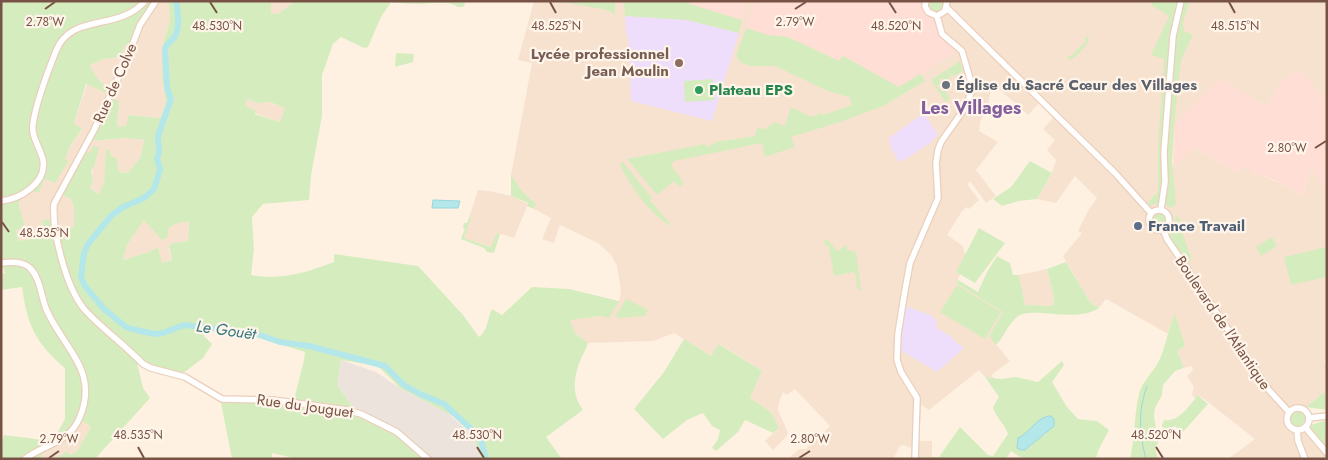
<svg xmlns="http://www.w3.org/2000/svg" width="1328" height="460" viewBox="0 0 1328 460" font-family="Jost,sans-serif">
  <rect width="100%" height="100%" fill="#fef1e1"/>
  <!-- residential -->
  <path fill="#f7e2cf" d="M160 1H168L170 19 162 48V77L166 104 160 118 130 115 127 126 117 127 119 101 92 141 126 138 144 140 141 156 128 173 119 172 116 157H112L109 150H107L104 183 100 194 90 188 93 179 91 153 62 195 71 199 74 208V227L53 229 49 219 42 221 44 232 31 239 19 241 16 230 20 200 45 179 69 161 64 160 70 146 82 130 74 123 87 84 107 92 108 88 100 82 93 73 90 65 104 59 120 57 125 44 136 43 144 25Z
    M273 1H295L278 14 271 13V2Z
    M534 1H1152L1151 5 1186 12 1190 1H1327V97L1281 83 1266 107 1259 102 1174 125 1172 163 1173 167 1194 147 1236 172 1246 165 1257 174 1288 186 1303 196 1311 167 1327 192V358L1324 362 1327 365V390L1306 407 1310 415V429L1327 449V459H1228L1255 439 1199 395 1195 399 1192 394 1194 387 1187 376 1193 370 1192 366 1184 368 1177 351 1185 346 1170 325 1168 334 1106 299 1099 308 1090 302 1063 256 1082 233 1078 231 1089 209 1097 198 1075 176 1056 203 1037 199 1051 175 1056 160 1047 150 1055 140 1043 129 1053 118 1039 103 1028 115 995 85 991 88 988 105 980 122 979 131 998 142 976 170 996 196 986 203 970 181 967 184 979 200 969 209 967 207 962 211 947 235 963 246 965 256 962 271 956 283 1004 312 989 336 1010 361 995 372 992 375 993 378 985 377 979 370 929 410 921 405 919 441H932V457H912V448L903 445 900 446 893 459H788L799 449H806L830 426 795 389 787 395 783 392 779 402 778 410 788 433 785 438 773 450 765 441 779 428 771 412 750 398 762 371 720 344 711 356 674 333 653 341 588 343 575 333 569 319 601 316 619 301 621 291 617 266 611 255 598 243 560 225 554 243 542 239 551 218 534 209 536 204 523 192 511 175 532 63 518 60Z
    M247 99 257 103 270 102 285 108 280 122 255 113 245 106Z
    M478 190 489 191 511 196 528 204 514 238 497 233 492 247 464 238 471 219 470 215Z
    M144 220 168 229 175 224 189 221 188 241 172 243 169 250 172 260 162 264 158 247 149 252 123 260 127 245Z
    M1047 269 1054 298 1053 306 1025 305 1019 275Z
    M78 418 91 427 77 451 70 455 66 452 55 459 41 457 47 446Z"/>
  <!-- commercial -->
  <path fill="#ffded5" d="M680 1H747L742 20Z
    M754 1H921L920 4 929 17 935 20 939 35 944 41 958 50 899 88 844 56 839 61 788 37 768 35 746 28Z
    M1300 70 1321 95 1327 97V192L1311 168 1303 196 1288 186 1274 180 1257 174 1254 176 1246 165 1236 172 1194 147 1173 168 1174 125 1221 78 1266 107 1281 83 1290 75Z"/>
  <!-- industrial -->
  <path fill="#ede3dd" d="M341 360 376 372 400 388 448 413 475 438 482 459H430L421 449 399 431 353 407 337 385Z"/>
  <!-- education -->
  <path fill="#eedefb" d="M625 16 687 20 739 33 712 121 631 101 628 35 626 34Z
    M924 113 938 135 927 146 926 145 911 156 899 162 891 148 889 138Z
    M905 306 933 316V318L937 320 936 327 953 338 954 341 964 348 937 372 900 350Z"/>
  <!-- green -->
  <path fill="#d5edbe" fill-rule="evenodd" d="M1 1H160L144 25 136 44 125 45 120 57 104 59 90 65C94 75 99 81 108 88L107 93 86 84 74 123 82 129 70 146 65 159 69 161 55 183 45 179 39 192H31L20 200 19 205 25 228 16 230 19 241 31 239 44 232 42 221 49 219 53 229 74 227V208L71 199 62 195 85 152 90 153 93 146 99 147 94 167 91 170 93 179 90 188 99 194 104 183 106 150H109L112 157H116L119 172 128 173 141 156 144 140 126 138 91 141 112 99 119 101 117 127 126 126 129 115 160 118 166 104 162 77V48L170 19 168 1H273L271 2V13L278 14 295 1H466L463 7H458C447 0 433 4 419 4 410 4 401 3 391 2L381 17 368 47 364 48 341 37 333 44 322 75V116L311 175 309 200 263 204 252 217 254 249 251 275C279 281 308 272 334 262V254L418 266 463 315 479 337C488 330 487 319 492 309L502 315 532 287 569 289 619 301 609 318 601 316 570 320 575 333 588 343C586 350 582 355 580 361 573 379 572 395 583 410L546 437 562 459H481L470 425 400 388 378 366 341 360 337 385 353 407 300 402 294 400 304 360 305 352 257 337 201 327 204 336 212 344 203 358 178 377 159 373 137 363 143 388 150 398 95 459H55L67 451 70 455 77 451 91 427 78 418 71 429 63 437 47 446 41 457 45 459H1V445L4 435 43 440 55 437 65 419V368C35 343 27 324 22 287L1 290V274L5 273 3 267H1ZM247 99 257 103 270 102 285 108 280 122 255 114V110L245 106ZM144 220 162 240 168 237V229L175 224 189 221 188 241 172 243 169 246 172 260 162 263 158 247 149 252 123 260 127 245Z
    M558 1H615V15L607 10Z
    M624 1H680L742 20 739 33 687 20 625 16Z
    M929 1H944V9L937 13 930 10Z
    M1152 1H1190L1183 23 1184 31 1193 35 1181 60 1174 125 1172 163 1176 204 1171 208C1164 203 1158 202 1150 206L1148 202 1158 192V145L1164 59 1151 55 1169 16 1151 5Z
    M746 28 768 35 788 37 839 61 843 56 899 87 920 74 925 81 883 106 843 121 791 137 795 147 765 157 762 143 674 161 671 165 684 183 680 187 674 181 657 195 627 159 705 144 708 147 716 142 755 136 757 128 765 129 770 125 772 126 773 122 785 126 791 107 811 117 822 113 823 115 852 105 849 97 828 91 775 66H750L740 62 736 56Z
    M1088 36 1089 38C1087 48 1078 54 1071 60L1069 59 1067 57 1069 55 1071 56 1086 41 1084 39Z
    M396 53 414 54 413 62 395 67Z
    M960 61 963 71 955 76 950 75V78L945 82 942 78 939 80 941 83 937 86 942 92 945 90 950 99 945 102 931 80 946 70 950 75 947 70Z
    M713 79 715 100 685 102 684 81Z
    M1030 161 1052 173 1037 199 1019 201 1002 206 993 199 1011 187Z
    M623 162 652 198 650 200 673 227C645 210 638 195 621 168L620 164Z
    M511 175 523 192 536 204 534 209 527 206 528 203 511 196Z
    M1151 220a8 8 0 1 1 16 0a8 8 0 1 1-16 0Z
    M1178 214 1181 229 1191 257 1188 264 1168 234C1176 226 1173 218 1178 214Z
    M470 215 471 219 464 238 491 247 497 233 500 234 494 253 487 252 484 248 461 239 465 229 463 228 464 223H467Z
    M979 228 1005 243 975 283 956 272Z
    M1272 237 1277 246 1261 256 1256 247Z
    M827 239 837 251 845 246H847V250L856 252 861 290 857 289 856 275 853 272 834 276 829 247 828 246 825 245 824 242Z
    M1327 247V277L1291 285 1284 257Z
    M997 256 1010 263 1013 275H1019L1025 305 1053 306 1054 298 1047 269 1066 262 1090 302 1099 308C1075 324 1032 305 1017 317 1008 324 1004 337 996 345L989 336 1003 312 956 283 958 280 978 292 987 272Z
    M957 285 1001 312 985 339 940 312Z
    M626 299 647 309 648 310 645 316 618 318 616 315Z
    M1175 314 1185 346 1177 351 1184 368 1175 371 1163 385 1162 395 1155 408 1154 416 1158 443 1155 448 1158 459H1130C1135 438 1134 415 1139 394 1142 381 1153 373 1159 361 1166 346 1168 329 1175 314Z
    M684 339 711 356 719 344 762 371 750 398 771 412 779 428 773 433 745 420 738 432 716 451 712 448 718 439 720 430 712 426 703 413 687 420 663 439 634 409 664 372Z
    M1062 361 1064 365 1052 382 1067 407 1078 419 1097 421 1109 430 1098 451 1096 459H1033L1020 457 1011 451 1006 459H912V457H939L960 427 988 455 993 456 1008 434C1005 424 996 418 993 407L999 397 985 377 1001 379 1016 377 1038 382ZM1046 434 1038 439 1030 447 1021 436Z
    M1327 390V410L1306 407Z
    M1198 395 1208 404 1183 432 1175 426 1164 433 1162 425 1164 420C1178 423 1190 405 1198 395Z
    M258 400 361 415 395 433 424 459H298L272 453V459H232L221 403Z
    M1289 419a8 8 0 1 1 16 0a8 8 0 1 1-16 0Z
    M1323 421H1327V449L1310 429 1311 425Z"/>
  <!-- water -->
  <path fill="#b4e7ea" stroke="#99d8dd" d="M433 200 460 201 458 208H432Z
    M1048 416H1051L1054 419V426L1025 450H1021L1017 448 1018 438C1030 433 1034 420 1048 416Z"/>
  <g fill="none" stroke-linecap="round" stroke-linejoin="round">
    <!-- stream -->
    <path stroke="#99d8dd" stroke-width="1" d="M1146 459C1139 433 1138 411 1147 386"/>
    <!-- river -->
    <path stroke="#b4e7ea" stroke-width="6" d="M176 1C178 12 181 30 173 39 169 43 167 43 165 49L167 88 171 99 158 136 159 152 157 159 160 169 157 180 154 189 144 198 123 207 111 216 88 244 84 253 81 277 85 286 104 309 126 327 136 330 155 334 163 333 184 325 254 333 280 342 309 346 385 366 404 385 420 394 444 404 480 437 486 459"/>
    <!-- secondary casing -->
    <g stroke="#ebcebb" stroke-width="8">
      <path id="secondary" d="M156 1 140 25 127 59 94 130 54 204C52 232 66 287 84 309 102 329 124 344 143 364L151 368 185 377 222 399 273 400 347 410 361 414 397 432 428 459
        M926 1 925 6 928 12 937 16 945 11 947 1
        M947 8 1115 173 1151 213
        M1 201C20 199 47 183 43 160 40 147 31 137 33 124 36 102 48 71 56 51 71 12 119 32 145 1
        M1161 209 1165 182 1164 152 1173 36 1181 1
        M1149 220a10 10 0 1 1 20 0a10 10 0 1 1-20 0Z
        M1163 229 1167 239 1268 389 1289 412
        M1 263C11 262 22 261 30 268 41 279 41 298 47 311 65 350 100 372 79 419 68 444 44 444 25 459
        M1287 419a11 11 0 1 1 22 0a11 11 0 1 1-22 0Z
        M1309 418 1327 416
        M1305 427 1327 453
        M1297 430 1298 441 1305 459
        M915 459 917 398 901 372 897 360 898 334 904 296 910 263 938 198 936 163 938 150 941 142 965 108 971 93 970 79 962 51 942 34 937 16"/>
    </g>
    <!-- secondary -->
    <use href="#secondary" stroke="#fff" stroke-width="5.5"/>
  </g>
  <!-- ticks -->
  <path fill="none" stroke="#785345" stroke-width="2" d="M210 2 217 13M550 2 556 13M889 2 896 13M1229 2 1235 13M45 9 55 2M795 9 806 2M1315 148 1326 141M2 222 9 232M138 447 144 458M477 447 484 458M1156 447 1163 458M49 458 59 451M799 458 810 451"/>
  <!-- markers -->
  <circle fill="#8d6e63" stroke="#fff5ea" stroke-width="2" cx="679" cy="63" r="5"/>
  <circle fill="#6b7280" stroke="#fff5ea" stroke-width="2" cx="946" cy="85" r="5"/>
  <circle fill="#2e9e5b" stroke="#fff5ea" stroke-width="2" cx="699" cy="90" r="5"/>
  <circle fill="#5c6f8a" stroke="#fff5ea" stroke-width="2" cx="1138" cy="226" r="5"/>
  <g text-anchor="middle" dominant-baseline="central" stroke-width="4.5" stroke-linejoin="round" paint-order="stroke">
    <!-- education labels -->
    <g font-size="15" font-weight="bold" fill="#785e54" stroke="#fff5ea" text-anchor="end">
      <text x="669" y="54">Lycée professionnel<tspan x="669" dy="17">Jean Moulin</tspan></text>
    </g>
    <!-- street labels -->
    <g font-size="15" fill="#785345" stroke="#fff5ea">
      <text transform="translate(115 83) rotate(-66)">Rue de Colve</text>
      <text transform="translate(1223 323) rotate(56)">Boulevard de l'Atlantique</text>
      <text transform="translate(305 406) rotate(8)">Rue du Jouguet</text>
    </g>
    <!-- worship labels -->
    <g font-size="15" font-weight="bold" fill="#5b616d" stroke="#fff5ea" text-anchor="start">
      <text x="956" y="85">Église du Sacré Cœur des Villages</text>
    </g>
    <!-- leisure labels -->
    <g font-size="15" font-weight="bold" fill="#27864d" stroke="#fff5ea" text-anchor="start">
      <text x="709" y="90">Plateau EPS</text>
    </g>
    <!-- service labels -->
    <g font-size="15" font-weight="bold" fill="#4e5e75" stroke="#fff5ea" text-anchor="start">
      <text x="1148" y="226">France Travail</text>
    </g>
    <!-- water labels -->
    <g font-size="16" font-style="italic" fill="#377a80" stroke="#fff5ea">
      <text transform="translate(226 330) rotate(8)">Le Gouët</text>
    </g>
    <!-- quarter labels -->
    <g font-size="18" font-weight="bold" fill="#83609d" stroke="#fff5ea">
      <text x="971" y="108">Les Villages</text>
    </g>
  </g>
  <g font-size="12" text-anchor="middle" fill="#785345" stroke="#fff5ea" stroke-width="4.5" stroke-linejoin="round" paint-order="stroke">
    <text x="45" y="26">2.78°W</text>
    <text x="795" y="26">2.79°W</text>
    <text x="217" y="30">48.530°N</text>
    <text x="556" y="30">48.525°N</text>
    <text x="896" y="30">48.520°N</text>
    <text x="1235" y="30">48.515°N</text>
    <text x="1287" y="152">2.80°W</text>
    <text x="44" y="237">48.535°N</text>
    <text x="138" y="439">48.535°N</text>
    <text x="477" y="439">48.530°N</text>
    <text x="1156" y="439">48.520°N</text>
    <text x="59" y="443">2.79°W</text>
    <text x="810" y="443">2.80°W</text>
  </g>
  <!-- border -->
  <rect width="1328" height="460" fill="none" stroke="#785345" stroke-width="5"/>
</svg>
